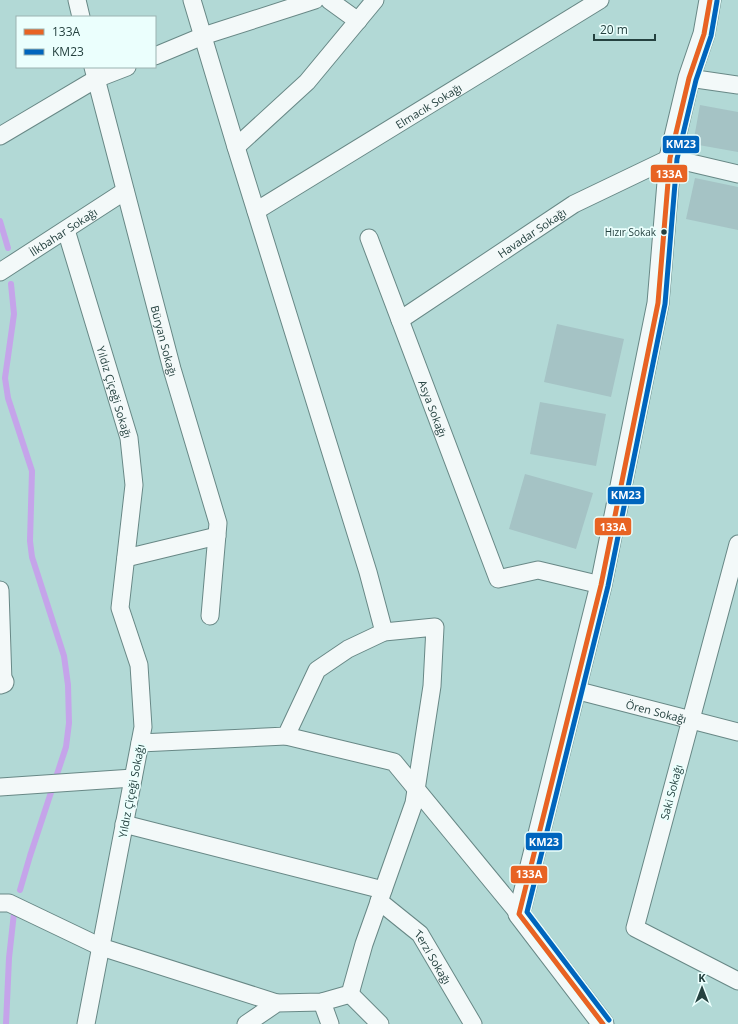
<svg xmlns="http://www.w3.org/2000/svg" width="738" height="1024" viewBox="0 0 738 1024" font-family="'Open Sans',sans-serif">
  <rect width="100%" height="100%" fill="#b2d9d6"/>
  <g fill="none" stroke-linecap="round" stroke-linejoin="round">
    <!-- stream -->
    <path stroke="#c5a4ea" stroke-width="6" d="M0 221 8 248
      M11 284 14 314 5 378 8 398 32 471 30 541 32 557 64 656 68 685 69 723 66 747 30 856 20 890
      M6 1024 9 958 14 913"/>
  </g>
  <!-- building -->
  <path fill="#a5c3c5" d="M700 105 738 112V152L693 144Z
    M695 178 738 187V230L686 219Z
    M557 324 624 339 611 397 544 382Z
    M540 402 606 414 596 466 530 454Z
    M525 474 593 493 576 549 509 529Z"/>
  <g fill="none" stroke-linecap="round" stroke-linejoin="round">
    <!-- minor casing -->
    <g stroke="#688886" stroke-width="19">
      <g id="minor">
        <path d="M77 0 81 17"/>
        <path d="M192 0 236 147 368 572 384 632"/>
        <path d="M329 0 358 21"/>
        <path d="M155 56 203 36 315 0"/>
        <path id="s1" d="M93 67 172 369 218 523 210 616"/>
        <path d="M689 78 738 85"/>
        <path d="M0 136 96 79 127 67"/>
        <path d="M236 147 307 82 375 0"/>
        <path id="s2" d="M256 211 600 0"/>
        <path id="s3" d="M66 230 129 438 134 485 120 608 139 665 143 727 86 1024"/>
        <path id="s4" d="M369 238 498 579 538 570 601 585"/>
        <path id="s5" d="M0 272 125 191"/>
        <path id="s6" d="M400 320 574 204 670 158 738 174"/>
        <path d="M738 544 635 928 738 981"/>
        <path d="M126 558 217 536"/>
        <path d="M0 590 3 682"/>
        <path id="s7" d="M575 690 738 732"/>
        <path d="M286 736 394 762 519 914"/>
        <path d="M140 743 286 736 317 670 348 649 384 632 435 627 432 686 414 803 364 944 350 994 322 1002 277 1003 246 1024"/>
        <path d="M0 787 133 778"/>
        <path d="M124 824 383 890"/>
        <path id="s8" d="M379 901 420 934 473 1024"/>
        <path d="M0 903H9L101 947 277 1003"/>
        <path d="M350 994 380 1024"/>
        <path d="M322 1002 330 1024"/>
      </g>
    </g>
    <!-- tertiary casing -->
    <g stroke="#688886" stroke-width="23">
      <path id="tertiary" d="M0 683 3 682
        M603 1024 519 914 601 585 658 303 670 158 689 78 704 34 710 0"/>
    </g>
    <!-- minor -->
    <use href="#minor" stroke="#f3f9f9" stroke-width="17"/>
    <!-- tertiary -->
    <use href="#tertiary" stroke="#f3f9f9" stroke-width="21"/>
    <!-- bus-1 casing -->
    <g stroke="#ebfffd" stroke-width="8">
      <path id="bus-1" d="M603 1024 519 914 601 585 658 303 670 158 689 78 704 34 710 0"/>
    </g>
    <!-- bus-2 casing -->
    <g stroke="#ebfffd" stroke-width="8">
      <path id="bus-2" d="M609 1020 527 912 608 586 665 304 677 159 696 80 711 36 717 1"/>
    </g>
    <!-- bus-1 -->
    <use href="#bus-1" stroke="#e86323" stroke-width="5"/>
    <!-- bus-2 -->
    <use href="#bus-2" stroke="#0065bd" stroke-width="5"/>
  </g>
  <!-- markers -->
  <circle fill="#24413f" stroke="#ebfffd" stroke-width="1.5" cx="664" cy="232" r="3.5"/>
  <g text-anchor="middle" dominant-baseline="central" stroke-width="3.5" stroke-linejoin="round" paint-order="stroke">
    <!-- bus labels -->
    <g font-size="10" fill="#24413f" stroke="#ebfffd" text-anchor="end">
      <text x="656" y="232">Hızır Sokak</text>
    </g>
    <!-- street labels -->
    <g font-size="11" fill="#24413f" stroke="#ebfffd">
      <text stroke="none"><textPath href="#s2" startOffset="202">Elmacık Sokağı</textPath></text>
      <text stroke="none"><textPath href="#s5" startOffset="75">İlkbahar Sokağı</textPath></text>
      <text stroke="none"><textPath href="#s6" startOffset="158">Havadar Sokağı</textPath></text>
      <text stroke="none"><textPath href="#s1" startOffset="283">Büryan Sokağı</textPath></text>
      <text stroke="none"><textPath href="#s3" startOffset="169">Yıldız Çiçeği Sokağı</textPath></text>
      <text stroke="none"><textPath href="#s4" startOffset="182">Asya Sokağı</textPath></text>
      <text stroke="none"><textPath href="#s7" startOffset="84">Ören Sokağı</textPath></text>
      <text transform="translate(131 791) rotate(-79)">Yıldız Çiçeği Sokağı</text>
      <text transform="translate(671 792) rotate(-75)">Saki Sokağı</text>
      <text stroke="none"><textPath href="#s8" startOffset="79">Terzi Sokağı</textPath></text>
    </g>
  </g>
  <g stroke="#ebfffd" stroke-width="1.5">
    <rect x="662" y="135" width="38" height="19" rx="4" fill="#0065bd"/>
    <rect x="650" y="164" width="38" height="19" rx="4" fill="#e86323"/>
    <rect x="607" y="486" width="38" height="19" rx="4" fill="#0065bd"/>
    <rect x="594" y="517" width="38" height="19" rx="4" fill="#e86323"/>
    <rect x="525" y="832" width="38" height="19" rx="4" fill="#0065bd"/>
    <rect x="510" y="865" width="38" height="19" rx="4" fill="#e86323"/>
  </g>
  <g font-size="11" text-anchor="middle" font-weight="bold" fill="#fff">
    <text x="681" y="148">KM23</text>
    <text x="669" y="178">133A</text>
    <text x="626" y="499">KM23</text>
    <text x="613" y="531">133A</text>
    <text x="544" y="846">KM23</text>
    <text x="529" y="878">133A</text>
  </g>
  <!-- legend -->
  <rect x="16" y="16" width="140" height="52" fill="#ebfffd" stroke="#9bb3b1"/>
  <rect x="24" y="29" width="20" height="6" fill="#e86323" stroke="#9bb3b1"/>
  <text x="52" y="36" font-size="12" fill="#24413f">133A</text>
  <rect x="24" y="49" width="20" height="6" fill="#0065bd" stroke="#9bb3b1"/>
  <text x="52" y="56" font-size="12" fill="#24413f">KM23</text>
  <!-- north arrow -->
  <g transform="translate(702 988)" stroke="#ebfffd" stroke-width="3" paint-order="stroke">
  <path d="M0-3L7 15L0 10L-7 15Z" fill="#24413f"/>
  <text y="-6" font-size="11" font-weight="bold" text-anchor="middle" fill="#24413f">K</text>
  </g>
  <!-- scale -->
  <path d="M594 34v6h61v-6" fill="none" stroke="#24413f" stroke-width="2"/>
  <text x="600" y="34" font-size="12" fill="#24413f" stroke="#ebfffd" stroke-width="3" paint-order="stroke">20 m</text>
</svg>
